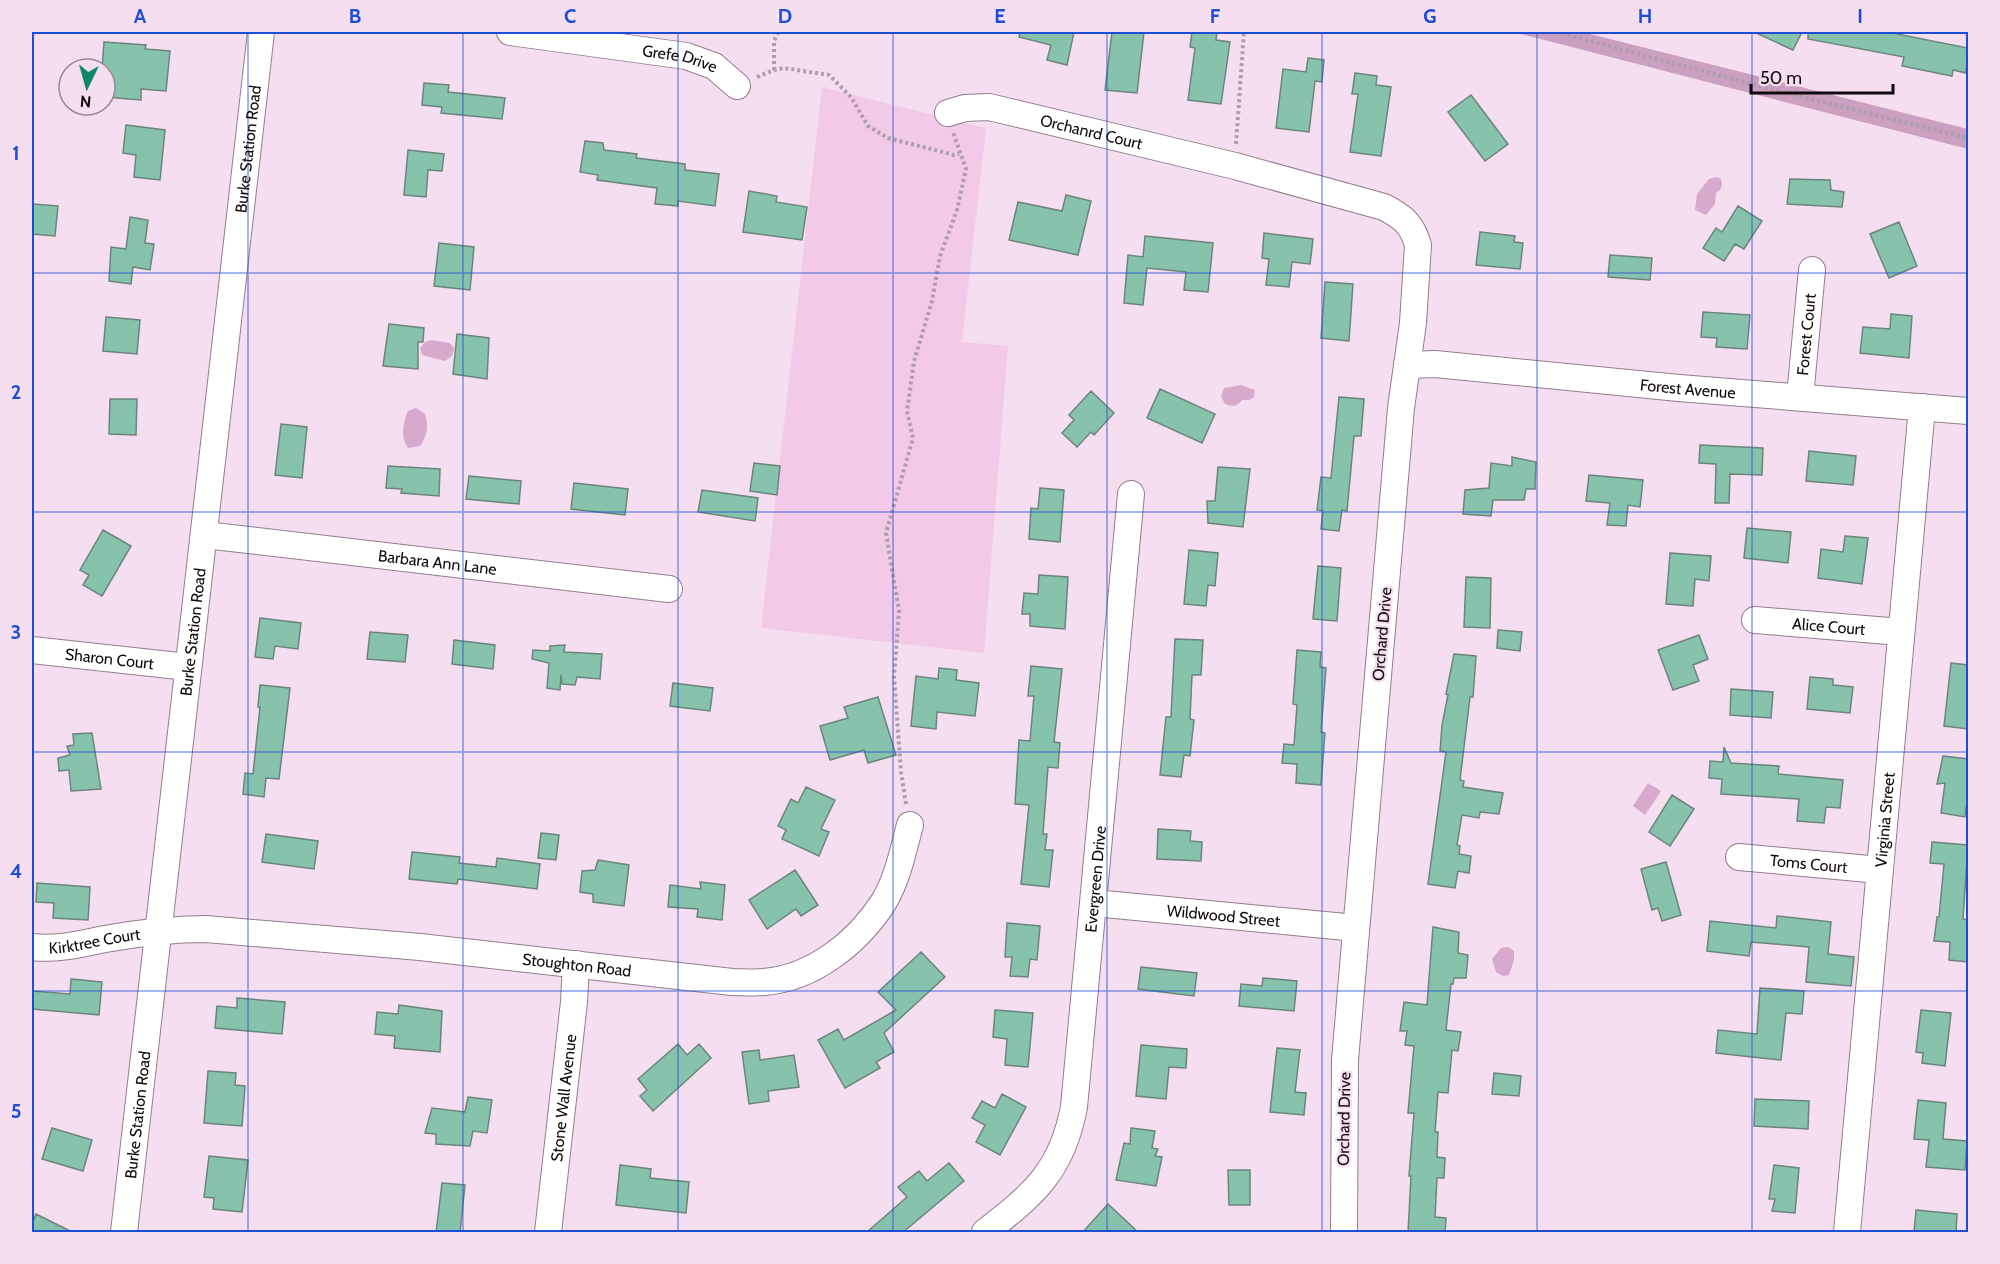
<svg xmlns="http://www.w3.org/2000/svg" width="2000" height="1264" viewBox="0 0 2000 1264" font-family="Cabin,sans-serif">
  <rect width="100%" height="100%" fill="#f5deef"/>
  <!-- green -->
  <path fill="#f2cae7" d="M822 87 986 128 962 342 1008 346 984 653 761 628Z"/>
  <!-- forest -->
  <path fill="#cb9fc0" d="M1513 32H1582L1968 129V149Z"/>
  <!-- water -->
  <path fill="#d7aacb" d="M1716 177 1721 179 1722 185 1720 190 1716 193 1715 204 1706 215 1695 210 1697 194 1709 179Z
    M431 340 450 343 454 348 452 356 445 361 422 355 420 348 425 342Z
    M1241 385 1255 390 1254 397 1249 400H1242C1237 407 1233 407 1225 404L1221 396 1224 388Z
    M416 408 425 414C429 425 427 437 420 446L408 448C400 437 403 423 408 411Z
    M1648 783 1661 791 1645 815 1633 806Z
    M1508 947 1514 951V960L1509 975 1503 976 1496 972 1492 959 1501 948Z"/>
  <!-- building -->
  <path fill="#87c2ad" stroke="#6c857c" stroke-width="1.5" d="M1020 32H1074L1067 65 1047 60 1051 45 1019 37Z
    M1112 32H1144L1137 93 1105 90Z
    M1192 32H1217L1216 40 1230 42 1221 104 1188 100 1195 48 1190 47Z
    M1754 32H1802L1793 50Z
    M1808 32H1887L1968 48 1966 73 1953 70 1952 76 1902 66 1904 57 1808 39Z
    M104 42 146 45 145 49 170 51 166 91 141 89V100L105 97V69H102Z
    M1308 58 1324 60 1322 82 1315 81 1309 132 1276 128 1283 69 1306 72Z
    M1355 73 1377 76 1376 85 1391 87 1381 156 1350 152 1358 94H1352Z
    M424 83 449 85 448 92 505 98 502 119 441 113 442 107 422 105Z
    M1471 95 1508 144 1485 161 1448 112Z
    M126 125 165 130 160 180 134 177 136 155 123 153Z
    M585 141 603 143 604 150 637 154 636 158 685 164V170L719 174 715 206 678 201V206L655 204 657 188 597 180 598 175 580 172Z
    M408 150 444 154 442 171 428 170 426 197 404 195Z
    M1790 179 1830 180 1831 190 1844 192 1842 207 1787 204Z
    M749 191 777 196 776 202 807 207 802 240 743 232Z
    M1066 195 1091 201 1078 255 1009 240 1018 202 1062 211Z
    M32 204 58 206 55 236 32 234Z
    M1738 206 1762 221 1744 249 1735 244 1724 261 1703 248 1716 228 1722 232Z
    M130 217 148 220 145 243 154 244 150 270 133 267 131 284 109 281 111 247 126 249Z
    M1899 222 1917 266 1889 278 1870 234Z
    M1480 232 1515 236 1514 242 1523 243 1520 269 1476 265Z
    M1264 233 1313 239 1310 264 1292 262 1289 287 1266 285 1269 259 1262 258Z
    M1145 236 1213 243 1208 292 1184 290 1186 272 1147 268 1143 305 1124 303 1128 255 1143 257Z
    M439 243 474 247 470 290 434 286Z
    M1610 255 1652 258 1650 280 1608 277Z
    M1325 282 1353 284 1349 341 1321 338Z
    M1703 312 1750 315 1747 349 1716 347 1717 338 1701 337Z
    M1891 314 1912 316 1909 358 1860 353 1863 327 1890 329Z
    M106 317 140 320 137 354 103 351Z
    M389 324 424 328 423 342H418V369L383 366Z
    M457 334 489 338 487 379 453 374Z
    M1160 389 1215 414 1202 443 1147 418Z
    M1091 391 1114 413 1094 435 1091 432 1077 447 1062 433 1074 420 1069 415Z
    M1339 397 1364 399 1361 436H1354L1347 511 1342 510 1339 531 1321 529 1323 511 1317 510 1321 477 1331 478Z
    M110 399H137L136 435 109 434Z
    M281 424 307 427 302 478 275 475Z
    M1700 445 1763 448 1762 475 1730 474 1729 503H1715L1716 464 1699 463Z
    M1809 451 1856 456 1853 485 1806 481Z
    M1512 457 1536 462 1535 489H1526L1524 500H1493L1491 516 1463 514 1465 490 1489 488 1491 463 1512 466Z
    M754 463 780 466 777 495 750 491Z
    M388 466 440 469 439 496 401 493 402 489 386 488Z
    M1218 467 1250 469 1243 527 1208 523 1207 501H1215Z
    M1589 475 1643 480 1640 507 1628 505 1626 526 1607 525 1610 503 1586 501Z
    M469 476 521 481 519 504 466 499Z
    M574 483 628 489 625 515 571 509Z
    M1040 488 1064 490 1060 542 1029 539 1031 508 1038 509Z
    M702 490 758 498 755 521 698 512Z
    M1747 528 1791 532 1788 563 1744 558Z
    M103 530 131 546 102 596 83 585 89 575 80 570Z
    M1845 536 1868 538 1862 584 1818 578 1821 549 1843 552Z
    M1189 550 1218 553 1215 586 1208 585 1206 606 1184 604Z
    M1670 553 1711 556 1709 581 1695 579 1693 606 1666 604Z
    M1318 566 1341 568 1337 621 1313 619Z
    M1039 575 1068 577 1065 629 1030 626V614H1022L1024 593 1038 594Z
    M1466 577 1491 578 1490 628 1464 627Z
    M260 618 301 623 298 649 275 646 273 659 255 657Z
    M1498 630 1522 632 1520 651 1497 648Z
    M370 632 408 635 405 662 367 659Z
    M1699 635 1708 659 1693 665 1699 681 1673 690 1658 650Z
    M1175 639 1203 640 1201 675H1192L1190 719 1194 720 1190 756 1184 755 1181 777 1160 775 1166 717H1171Z
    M454 640 495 645 493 669 452 664Z
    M565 645 564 652 602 654 600 679 577 677 575 685 562 684 561 675 560 690 547 688 549 663 532 659 533 650 550 651V646Z
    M1297 650 1321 652 1320 667 1326 668 1321 732 1325 733 1321 785 1296 783 1297 764 1282 763 1284 744 1294 745 1297 705 1293 704Z
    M1454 654 1476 656 1473 697H1470L1460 780 1464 781 1463 787 1503 793 1499 814 1480 812 1479 818 1462 815 1457 845 1460 846 1459 854 1471 856 1469 873 1458 871 1455 888 1428 884 1446 752 1440 751 1442 725 1448 695 1446 694Z
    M1951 663 1968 665V729L1944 726Z
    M1031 666 1062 669 1054 742 1060 743 1058 768 1048 767 1043 834H1047L1045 850H1053L1049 887 1021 884 1029 805 1015 804 1019 740 1030 741 1034 696H1028Z
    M939 668 957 670 956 680 979 683 975 716 937 712 936 729 911 726 916 676 938 679Z
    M1810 677 1833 679V685L1853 687 1850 713 1807 709Z
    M673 683 713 688 710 711 670 706Z
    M260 685 290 688 279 779 266 778 264 797 243 794 245 773 253 774 260 707H258Z
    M1731 689 1773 692 1771 718 1730 715Z
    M878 697 896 755 868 763 864 750 830 760 820 726 848 718 844 707Z
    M92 733 101 789 71 791 69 770 59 771 58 758 70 755 67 746 74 745 73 734Z
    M1724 747 1731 763 1779 766 1778 774 1843 780 1840 808 1826 807 1824 823 1797 821 1799 799 1721 794 1722 779 1709 778 1710 761 1723 762Z
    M1943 756 1968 759V807H1966L1965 817 1941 813 1945 783 1937 784Z
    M806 787 835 800 821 829 829 832 819 856 782 839 786 830 778 826 791 799 798 803Z
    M1672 795 1694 809 1670 846 1649 832Z
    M1158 829 1191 831 1190 841 1202 842 1201 861 1157 859Z
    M541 833 559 835 556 860 538 858Z
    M266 834 318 841 314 869 262 862Z
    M1932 842 1968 845 1963 919 1968 920V962L1949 960 1950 942 1934 941 1937 917H1939L1944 864 1930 863Z
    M412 852 460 857 459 863 496 867 497 858 540 864 537 889 458 879 457 884 409 879Z
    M598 860 629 865 624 906 593 902V894L580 892 582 871 595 870Z
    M1666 862 1681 915 1662 921 1658 908 1652 910 1641 869Z
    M795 870 818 905 801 916 796 909 767 929 749 900Z
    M700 882 725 885 722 920 697 917 698 909 668 907 670 885 701 889Z
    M37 883 90 887 88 920 53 918 54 903 36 902Z
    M1777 916 1831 922 1828 954 1854 957 1851 986 1806 982 1809 947 1751 942 1749 956 1707 951 1710 921 1776 928Z
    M1007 923 1040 926 1037 960 1030 959 1028 977 1010 976 1012 957H1005Z
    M1433 927 1459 932 1458 953 1468 955 1466 978H1454L1453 984H1451L1446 1030 1461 1032 1458 1051 1452 1050 1448 1093 1438 1092 1435 1132H1438L1437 1157 1445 1158 1444 1178H1437L1435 1217 1446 1218 1445 1233H1408L1411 1176H1409L1414 1113H1408L1414 1046 1405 1045 1407 1031H1400L1404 1002 1427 1005Z
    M921 952 945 977 884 1033 894 1052 876 1062 880 1068 845 1088 818 1040 838 1029 844 1040 896 1010 878 992Z
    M1141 967 1197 973 1194 996 1138 989Z
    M1263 978 1297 981 1294 1011 1239 1006 1241 984 1262 986Z
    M71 979 102 982 99 1015 32 1009V991L70 994Z
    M1760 988 1804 991 1802 1014 1786 1013 1781 1060 1716 1053 1718 1030 1757 1034Z
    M237 998 285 1002 282 1034 215 1028 217 1006 237 1008Z
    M399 1005 442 1011 440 1052 394 1048 395 1036 375 1034 377 1012 398 1014Z
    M995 1010 1033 1013 1028 1067 1005 1065 1007 1039 993 1037Z
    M1921 1010 1951 1013 1945 1066 1922 1063 1923 1053 1916 1052Z
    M678 1044 687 1055 699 1044 711 1058 653 1111 640 1096 647 1090 638 1079Z
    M1141 1045 1187 1049 1186 1068 1169 1067 1166 1099 1136 1096Z
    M1277 1048 1300 1050 1295 1092 1306 1093 1304 1115 1270 1112Z
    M759 1050 760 1060 794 1055 799 1087 768 1091 769 1101 749 1104 742 1052Z
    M208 1071 236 1073 235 1085 245 1086 242 1126 204 1123Z
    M1494 1073 1521 1076 1519 1096 1492 1094Z
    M1002 1094 1026 1107 1000 1155 976 1142 985 1125 972 1118 982 1101 995 1108Z
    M468 1097 492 1100 487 1133 473 1131 470 1146 436 1144V1134L425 1133 432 1108 465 1112Z
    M1755 1099 1809 1101 1808 1129 1754 1126Z
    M1918 1100 1946 1103 1943 1139 1967 1141 1965 1170 1926 1167 1929 1140 1914 1139Z
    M52 1128 92 1140 83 1171 42 1159Z
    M1131 1128 1155 1131 1152 1148 1158 1149 1155 1156 1162 1157 1156 1186 1116 1180 1124 1143 1130 1144Z
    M209 1156 248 1160 242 1212 213 1209 214 1198 204 1197Z
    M949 1163 964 1181 902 1233H866L907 1197 898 1187 919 1171 927 1181Z
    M620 1165 651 1169 650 1178 689 1182 686 1213 616 1205Z
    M1774 1165 1799 1168 1795 1213 1772 1211 1775 1199H1769Z
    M1228 1170H1250V1205H1229Z
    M442 1183 465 1185 460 1233H436Z
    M1108 1204 1139 1233H1082Z
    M1916 1210 1957 1214 1956 1233H1914Z
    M36 1214 74 1233H32V1224Z"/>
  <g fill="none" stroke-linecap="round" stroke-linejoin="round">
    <!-- minor casing -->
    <g stroke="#927e8d" stroke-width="28">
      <g id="minor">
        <path id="s1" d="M510 32 686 56 714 66 737 86"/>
        <path id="s2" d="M948 113 965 108 989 107 1235 166 1384 207C1403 217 1412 224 1418 245L1413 323 1401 408 1345 1060 1344 1232"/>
        <path id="s3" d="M1407 365 1435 364 1679 388 1968 411"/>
        <path id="s4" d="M1800 397 1812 270"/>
        <path id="s5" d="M205 535 669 589"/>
        <path id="s6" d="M1755 620 1901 632"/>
        <path id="s7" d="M32 650 188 667"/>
        <path id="s8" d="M1739 857 1880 870"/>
        <path id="s9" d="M1094 903 1356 928"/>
        <path id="s10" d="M32 947C57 950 80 944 105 939 138 933 173 929 206 929L420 947 732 982C743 982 754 983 764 982 813 978 857 943 883 903 897 881 903 851 910 825"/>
        <path id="s11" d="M124 1232 261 32"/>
        <path id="s12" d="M548 1232 574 1002 576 964"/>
        <path id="s13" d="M985 1232C1034 1194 1062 1171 1074 1107L1131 494"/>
        <path id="s14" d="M1847 1232 1922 407"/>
      </g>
    </g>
    <!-- path -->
    <path stroke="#af9daa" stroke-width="4" stroke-dasharray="3 3" stroke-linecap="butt" d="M1556 32 1771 89 1968 138
      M774 70V41L778 32
      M757 77 774 70 784 68 829 75 851 97 868 126 888 138 954 155 959 154
      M1236 144 1244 32
      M906 804 901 772 894 677 899 611 886 533 913 438 907 411 914 361 932 301 940 256 957 210 966 169 953 132"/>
    <!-- minor -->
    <use href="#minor" stroke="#fff" stroke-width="26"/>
  </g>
  <!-- grid -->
  <path fill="none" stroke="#1d4ed8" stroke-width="1.5" stroke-opacity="0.55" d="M248 32V1232M463 32V1232M678 32V1232M893 32V1232M1107 32V1232M1322 32V1232M1537 32V1232M1752 32V1232M32 273H1968M32 512H1968M32 752H1968M32 991H1968"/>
  <g text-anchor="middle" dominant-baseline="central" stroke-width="4.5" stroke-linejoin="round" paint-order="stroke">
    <!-- street labels -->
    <g font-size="16" fill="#110a0f" stroke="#f5deef">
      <text stroke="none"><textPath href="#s1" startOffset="172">Grefe Drive</textPath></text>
      <text stroke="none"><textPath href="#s2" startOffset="147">Orchanrd Court</textPath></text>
      <text stroke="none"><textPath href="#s11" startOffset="1090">Burke Station Road</textPath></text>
      <text stroke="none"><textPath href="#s4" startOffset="63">Forest Court</textPath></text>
      <text stroke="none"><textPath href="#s3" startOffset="282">Forest Avenue</textPath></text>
      <text stroke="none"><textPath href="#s5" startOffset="234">Barbara Ann Lane</textPath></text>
      <text stroke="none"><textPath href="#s6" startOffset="74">Alice Court</textPath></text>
      <text stroke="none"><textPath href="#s11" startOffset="604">Burke Station Road</textPath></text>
      <text transform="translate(1382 634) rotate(-85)">Orchard Drive</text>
      <text stroke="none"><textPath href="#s7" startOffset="78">Sharon Court</textPath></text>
      <text stroke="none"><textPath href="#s14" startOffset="414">Virginia Street</textPath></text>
      <text stroke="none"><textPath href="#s8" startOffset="70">Toms Court</textPath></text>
      <text stroke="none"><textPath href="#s13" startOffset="387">Evergreen Drive</textPath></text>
      <text stroke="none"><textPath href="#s9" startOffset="130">Wildwood Street</textPath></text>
      <text stroke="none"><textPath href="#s10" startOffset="63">Kirktree Court</textPath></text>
      <text stroke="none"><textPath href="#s10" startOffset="548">Stoughton Road</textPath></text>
      <text stroke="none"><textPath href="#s12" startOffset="135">Stone Wall Avenue</textPath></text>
      <text stroke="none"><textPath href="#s11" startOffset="118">Burke Station Road</textPath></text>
      <text transform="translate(1344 1119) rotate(-89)">Orchard Drive</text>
    </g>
  </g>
  <!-- border -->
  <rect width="2000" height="1264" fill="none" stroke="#f5deef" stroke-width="66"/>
  <!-- north arrow -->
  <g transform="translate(87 87) rotate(185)"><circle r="28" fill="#f5deef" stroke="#9a8995" stroke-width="1.5"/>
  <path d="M0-4.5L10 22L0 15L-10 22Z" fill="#0e886b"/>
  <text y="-9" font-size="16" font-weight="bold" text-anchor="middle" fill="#110a0f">N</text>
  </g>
  <!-- scale -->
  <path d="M1751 84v9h142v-9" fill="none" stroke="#110a0f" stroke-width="3"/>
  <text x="1760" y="84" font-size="18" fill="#110a0f" stroke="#f5deef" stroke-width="4.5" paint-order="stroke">50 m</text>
  <rect x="33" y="33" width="1934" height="1198" fill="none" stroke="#1d4ed8" stroke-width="2"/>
  <g font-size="20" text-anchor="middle" font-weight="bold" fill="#1d4ed8">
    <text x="140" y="23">A</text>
    <text x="355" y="23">B</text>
    <text x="570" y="23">C</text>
    <text x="785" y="23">D</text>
    <text x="1000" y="23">E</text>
    <text x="1215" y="23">F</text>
    <text x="1430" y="23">G</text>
    <text x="1645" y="23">H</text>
    <text x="1860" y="23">I</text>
    <text x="16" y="160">1</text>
    <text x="16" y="399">2</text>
    <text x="16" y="639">3</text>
    <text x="16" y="878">4</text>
    <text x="16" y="1118">5</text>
  </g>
</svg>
